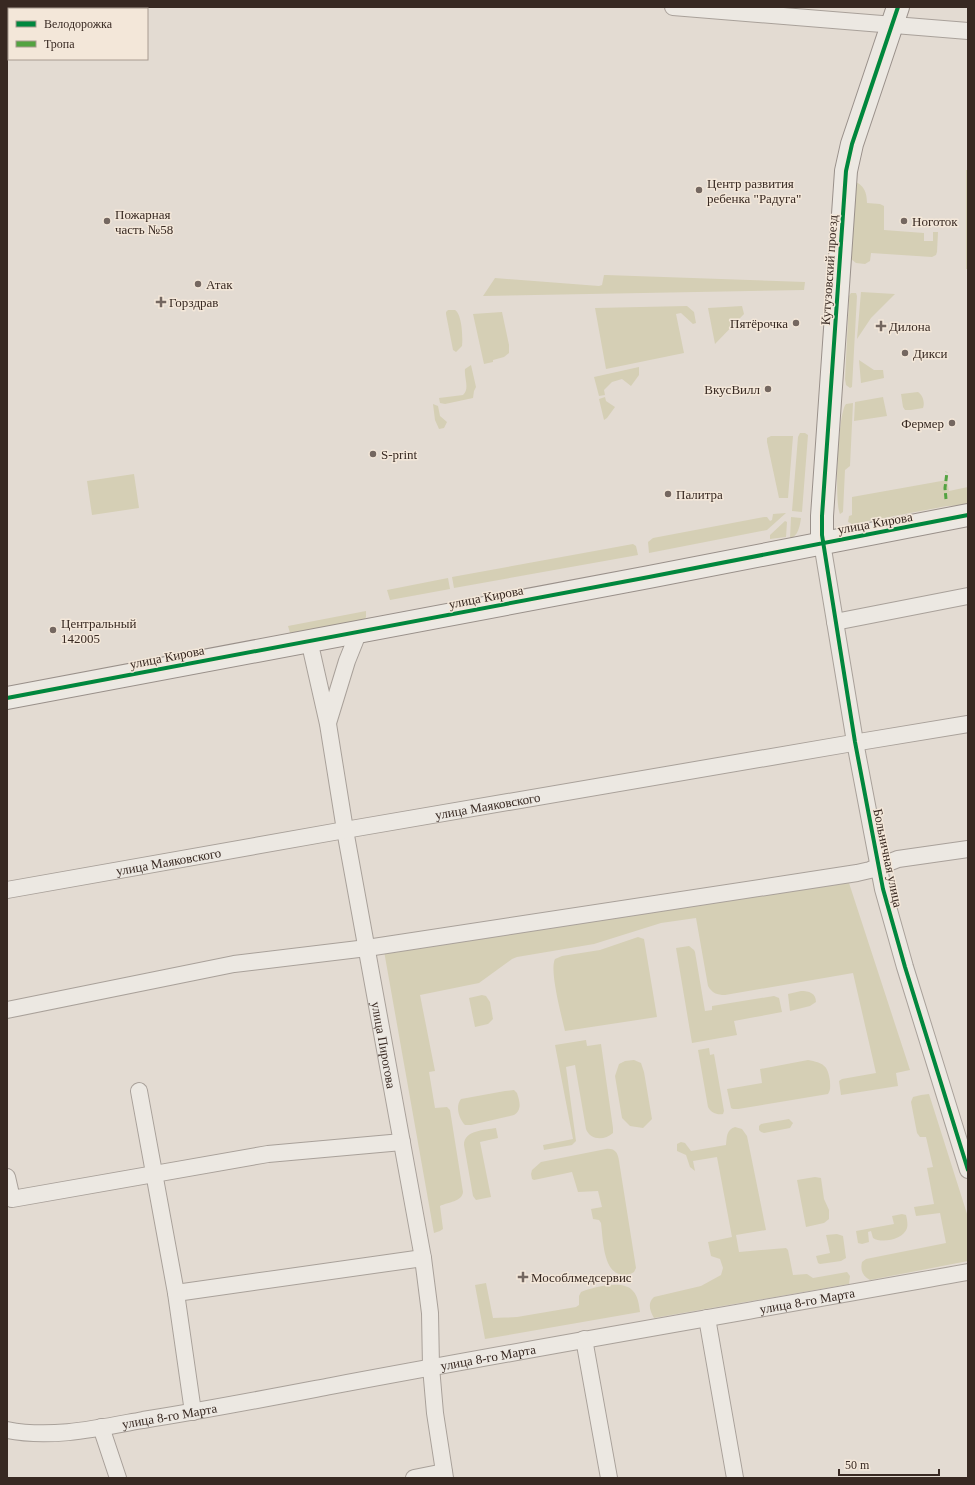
<svg xmlns="http://www.w3.org/2000/svg" width="975" height="1485" viewBox="0 0 975 1485" font-family="'Times New Roman',serif">
  <rect width="100%" height="100%" fill="#e3dbd2"/>
  <!-- green -->
  <path fill="#d5cfb5" d="M966 170H968V269H966Z
    M845 178C859 182 867 186 867 203L880 204 884 206V230L924 233V241H933V232H938L937 252 936 255 932 257 871 253 870 261 865 264 856 263 851 259 839 263Z
    M604 275H606L805 282 804 290 483 296 495 278 599 286 602 285Z
    M861 292 895 294 871 318 857 339Z
    M851 293H856L857 296 852 387 850 388 846 385 845 379 849 300V296Z
    M687 306 694 312 696 323 693 324 681 313 676 314 684 353 606 369 595 308Z
    M742 306 744 314 715 344 708 308Z
    M448 310C450 310 453 310 455 310 462 314 463 338 462 346L456 352 453 350 446 314V312Z
    M502 312 509 345V353L504 357 493 360V362L484 364 473 314Z
    M859 360 874 370H883L884 378 861 383Z
    M471 365 476 387 474 391 473 398 445 404 440 403 439 398 463 395C470 389 464 378 465 369Z
    M639 367V375L631 386 622 379 612 382 604 390 605 395 599 396 594 377Z
    M918 392C923 395 925 403 923 408L911 410H905L903 407 901 394Z
    M605 397 606 401 615 407 607 418 604 420 599 399Z
    M883 397 887 416 854 421 855 402Z
    M853 403 850 466 845 470 843 512 840 514C834 502 838 412 846 404Z
    M433 404 438 406 440 416 447 422 444 428 439 429 435 420Z
    M800 433H805L808 435 802 512 792 511 798 437Z
    M771 436H793L788 498H779L767 442V438Z
    M134 474 139 508 92 515 87 481Z
    M947 480 949 491 968 487V505L947 506 852 524 848 522 849 516 852 515V497Z
    M786 513 767 530 649 553 648 542 653 538 764 517H767L770 521 772 520 773 514Z
    M791 517 801 518C800 526 798 536 790 539Z
    M785 521 787 522 786 537 770 539V535Z
    M633 544 636 546 638 555 454 588 452 577Z
    M448 578 450 589 390 600 387 590Z
    M366 611V617L363 622 294 635 290 633 288 626Z
    M849 883 910 1070 896 1073 898 1086 841 1095 839 1081 842 1079 876 1073 853 973 725 995C717 995 712 993 708 986L696 918 661 923 594 944 517 957 512 959 479 983 420 995 435 1071 429 1072 435 1108 447 1107 450 1110 463 1192C462 1202 448 1202 440 1206L443 1229 440 1231 434 1233 384 951Z
    M638 937 644 939 657 1017 565 1031C562 1018 549 970 555 959L562 956 600 950Z
    M689 946 694 950 695 952 705 1011 712 1010V1006L774 996 779 998 782 1012 734 1021 737 1035 692 1043 676 948Z
    M801 991C809 991 816 993 816 1002L810 1006 790 1011 788 994Z
    M482 995 486 996 490 1002 493 1019 488 1024 475 1027 469 998Z
    M586 1040 587 1046 601 1044 613 1128V1133C604 1141 590 1140 586 1129L575 1065 566 1067 576 1141 572 1145 544 1150 543 1145 573 1139 555 1045Z
    M709 1048 710 1055 714 1054 724 1111 723 1114C717 1115 711 1113 708 1107L698 1050Z
    M634 1060 641 1063 644 1072 652 1119 643 1128 630 1126 622 1118 615 1076 619 1064 625 1061Z
    M808 1060C823 1063 828 1065 830 1081 830 1086 831 1090 828 1094L738 1109H733L731 1108 727 1089 762 1083 760 1069Z
    M514 1090 517 1093C520 1102 522 1110 514 1115L471 1125H465C459 1119 455 1106 461 1099L505 1091Z
    M929 1094 968 1217V1261L870 1280C863 1276 860 1271 862 1262L866 1259 946 1243 940 1213 916 1216 914 1207 934 1204 927 1168 933 1167 926 1137H920L917 1133 911 1102 913 1097 921 1095Z
    M789 1119 793 1123 790 1128 764 1133 761 1132 759 1130V1126L761 1124Z
    M735 1127 742 1129 747 1136 766 1230 736 1235 739 1252 786 1248 788 1250 793 1275 807 1274 813 1278 847 1272 850 1276 849 1284 654 1318C650 1311 647 1303 654 1297L701 1286 721 1275 723 1268 720 1259 711 1256 708 1242 732 1237 717 1157 693 1161 695 1171 690 1167 686 1155 677 1151V1144L681 1142 685 1143 691 1151 726 1145C727 1137 726 1130 735 1127Z
    M496 1128 498 1138 480 1142 491 1197 476 1200 473 1196 464 1145C464 1130 485 1130 496 1128Z
    M606 1149C615 1148 618 1153 619 1161L636 1268 634 1272C630 1275 624 1276 619 1274 603 1269 603 1238 601 1223L599 1220 593 1219 591 1209 602 1207 598 1191 578 1192 572 1172 534 1180 532 1179 531 1174 532 1170 541 1162Z
    M815 1177 821 1178 824 1199 829 1210V1219L824 1223 806 1227 797 1180Z
    M902 1214 906 1215C907 1219 908 1224 907 1228 904 1239 882 1244 873 1238L871 1231 868 1232 869 1242 862 1244 858 1243 856 1231 894 1224 892 1216Z
    M837 1234 843 1236 846 1258 841 1261 820 1264 818 1263 816 1256 830 1253 826 1235Z
    M486 1283 493 1318 517 1317 576 1307 579 1305V1296L581 1292C593 1287 624 1279 633 1291 638 1296 639 1305 640 1312L485 1339 475 1285Z"/>
  <g fill="none" stroke-linecap="round" stroke-linejoin="round">
    <!-- street casing -->
    <g stroke="#a9a19a" stroke-width="18">
      <g id="street">
        <path d="M673 7 968 31"/>
        <path d="M822 543 855 742 883 889 905 967 968 1170"/>
        <path d="M835 622 968 596"/>
        <path id="s1" d="M309 640 328 724 345 830 423 1258 430 1313 431 1367 435 1413 445 1478"/>
        <path d="M328 723 347 661 359 631"/>
        <path id="s2" d="M7 890 345 830 847 744 968 724"/>
        <path d="M7 1010 234 964 367 948 857 873 870 870 898 859 968 849"/>
        <path d="M139 1091 176 1293 193 1412"/>
        <path d="M7 1177 12 1199 268 1154 402 1142"/>
        <path d="M176 1293 423 1258"/>
        <path d="M707 1318 735 1478"/>
        <path d="M584 1339 609 1478"/>
        <path d="M101 1427 118 1478"/>
        <path id="s3" d="M7 1430C52 1439 99 1428 143 1420 206 1410 268 1398 331 1386 543 1346 756 1310 968 1272"/>
        <path d="M414 1478 444 1472"/>
      </g>
    </g>
    <!-- secondary casing -->
    <g stroke="#99908a" stroke-width="24">
      <path id="secondary" d="M822 543V516L846 171 852 144 898 7
        M7 698 649 577 968 515"/>
    </g>
    <!-- street -->
    <use href="#street" stroke="#ece8e2" stroke-width="16"/>
    <!-- secondary -->
    <use href="#secondary" stroke="#ece8e2" stroke-width="22"/>
    <!-- quiet -->
    <path stroke="#53a341" stroke-width="3" stroke-dasharray="6 3" stroke-linecap="butt" d="M946 499 945 488 947 472"/>
    <!-- cycleway casing -->
    <g stroke="#f3e7d9" stroke-width="6">
      <path id="cycleway" d="M898 7 852 144 846 171 822 516V535L855 742 883 889 905 967 968 1170
        M7 698 649 577 968 515"/>
    </g>
    <!-- cycleway -->
    <use href="#cycleway" stroke="#00873e" stroke-width="4"/>
  </g>
  <!-- markers -->
  <g fill="#746760" stroke="#f3e7d9" stroke-width="1.5">
    <circle cx="699" cy="190" r="4"/>
    <circle cx="107" cy="221" r="4"/>
    <circle cx="904" cy="221" r="4"/>
    <circle cx="198" cy="284" r="4"/>
    <path d="M159 296h4v4h4v4h-4v4h-4v-4h-4v-4h4z"/>
    <circle cx="796" cy="323" r="4"/>
    <path d="M879 320h4v4h4v4h-4v4h-4v-4h-4v-4h4z"/>
    <circle cx="905" cy="353" r="4"/>
    <circle cx="768" cy="389" r="4"/>
    <circle cx="952" cy="423" r="4"/>
    <circle cx="373" cy="454" r="4"/>
    <circle cx="668" cy="494" r="4"/>
    <circle cx="53" cy="630" r="4"/>
    <path d="M521 1271h4v4h4v4h-4v4h-4v-4h-4v-4h4z"/>
  </g>
  <g text-anchor="middle" dominant-baseline="central" stroke-width="3" stroke-linejoin="round" paint-order="stroke">
    <!-- poi labels -->
    <g font-size="13" fill="#382922" stroke="#f3e7d9" text-anchor="start">
      <text x="707" y="183">Центр развития<tspan x="707" dy="15">ребенка "Радуга"</tspan></text>
      <text x="115" y="214">Пожарная<tspan x="115" dy="15">часть №58</tspan></text>
      <text x="912" y="221">Ноготок</text>
      <text x="206" y="284">Атак</text>
      <text x="169" y="302">Горздрав</text>
      <text x="788" y="323" text-anchor="end">Пятёрочка</text>
      <text x="889" y="326">Дилона</text>
      <text x="913" y="353">Дикси</text>
      <text x="760" y="389" text-anchor="end">ВкусВилл</text>
      <text x="944" y="423" text-anchor="end">Фермер</text>
      <text x="381" y="454">S-print</text>
      <text x="676" y="494">Палитра</text>
      <text x="61" y="623">Центральный<tspan x="61" dy="15">142005</tspan></text>
      <text x="531" y="1277">Мособлмедсервис</text>
    </g>
    <!-- street labels -->
    <g font-size="13" fill="#382922" stroke="#f3e7d9">
      <text transform="translate(829 270) rotate(-86)">Кутузовский проезд</text>
      <text transform="translate(875 523) rotate(-10)">улица Кирова</text>
      <text transform="translate(486 597) rotate(-11)">улица Кирова</text>
      <text transform="translate(167 657) rotate(-11)">улица Кирова</text>
      <text stroke="none"><textPath href="#s2" startOffset="488">улица Маяковского</textPath></text>
      <text transform="translate(888 858) rotate(78)">Больничная улица</text>
      <text stroke="none"><textPath href="#s2" startOffset="164">улица Маяковского</textPath></text>
      <text stroke="none"><textPath href="#s1" startOffset="412">улица Пирогова</textPath></text>
      <text stroke="none"><textPath href="#s3" startOffset="812">улица 8-го Марта</textPath></text>
      <text stroke="none"><textPath href="#s3" startOffset="488">улица 8-го Марта</textPath></text>
      <text stroke="none"><textPath href="#s3" startOffset="164">улица 8-го Марта</textPath></text>
    </g>
  </g>
  <!-- border -->
  <rect width="975" height="1485" fill="none" stroke="#382922" stroke-width="16"/>
  <!-- legend -->
  <rect x="8" y="8" width="140" height="52" fill="#f3e7d9" stroke="#a89b90"/>
  <rect x="16" y="21" width="20" height="6" fill="#00873e" stroke="#a89b90"/>
  <text x="44" y="28" font-size="12" fill="#382922">Велодорожка</text>
  <rect x="16" y="41" width="20" height="6" fill="#53a341" stroke="#a89b90"/>
  <text x="44" y="48" font-size="12" fill="#382922">Тропа</text>
  <!-- scale -->
  <path d="M839 1469v6h100v-6" fill="none" stroke="#382922" stroke-width="2"/>
  <text x="845" y="1469" font-size="12" fill="#382922" stroke="#f3e7d9" stroke-width="3" paint-order="stroke">50 m</text>
</svg>
